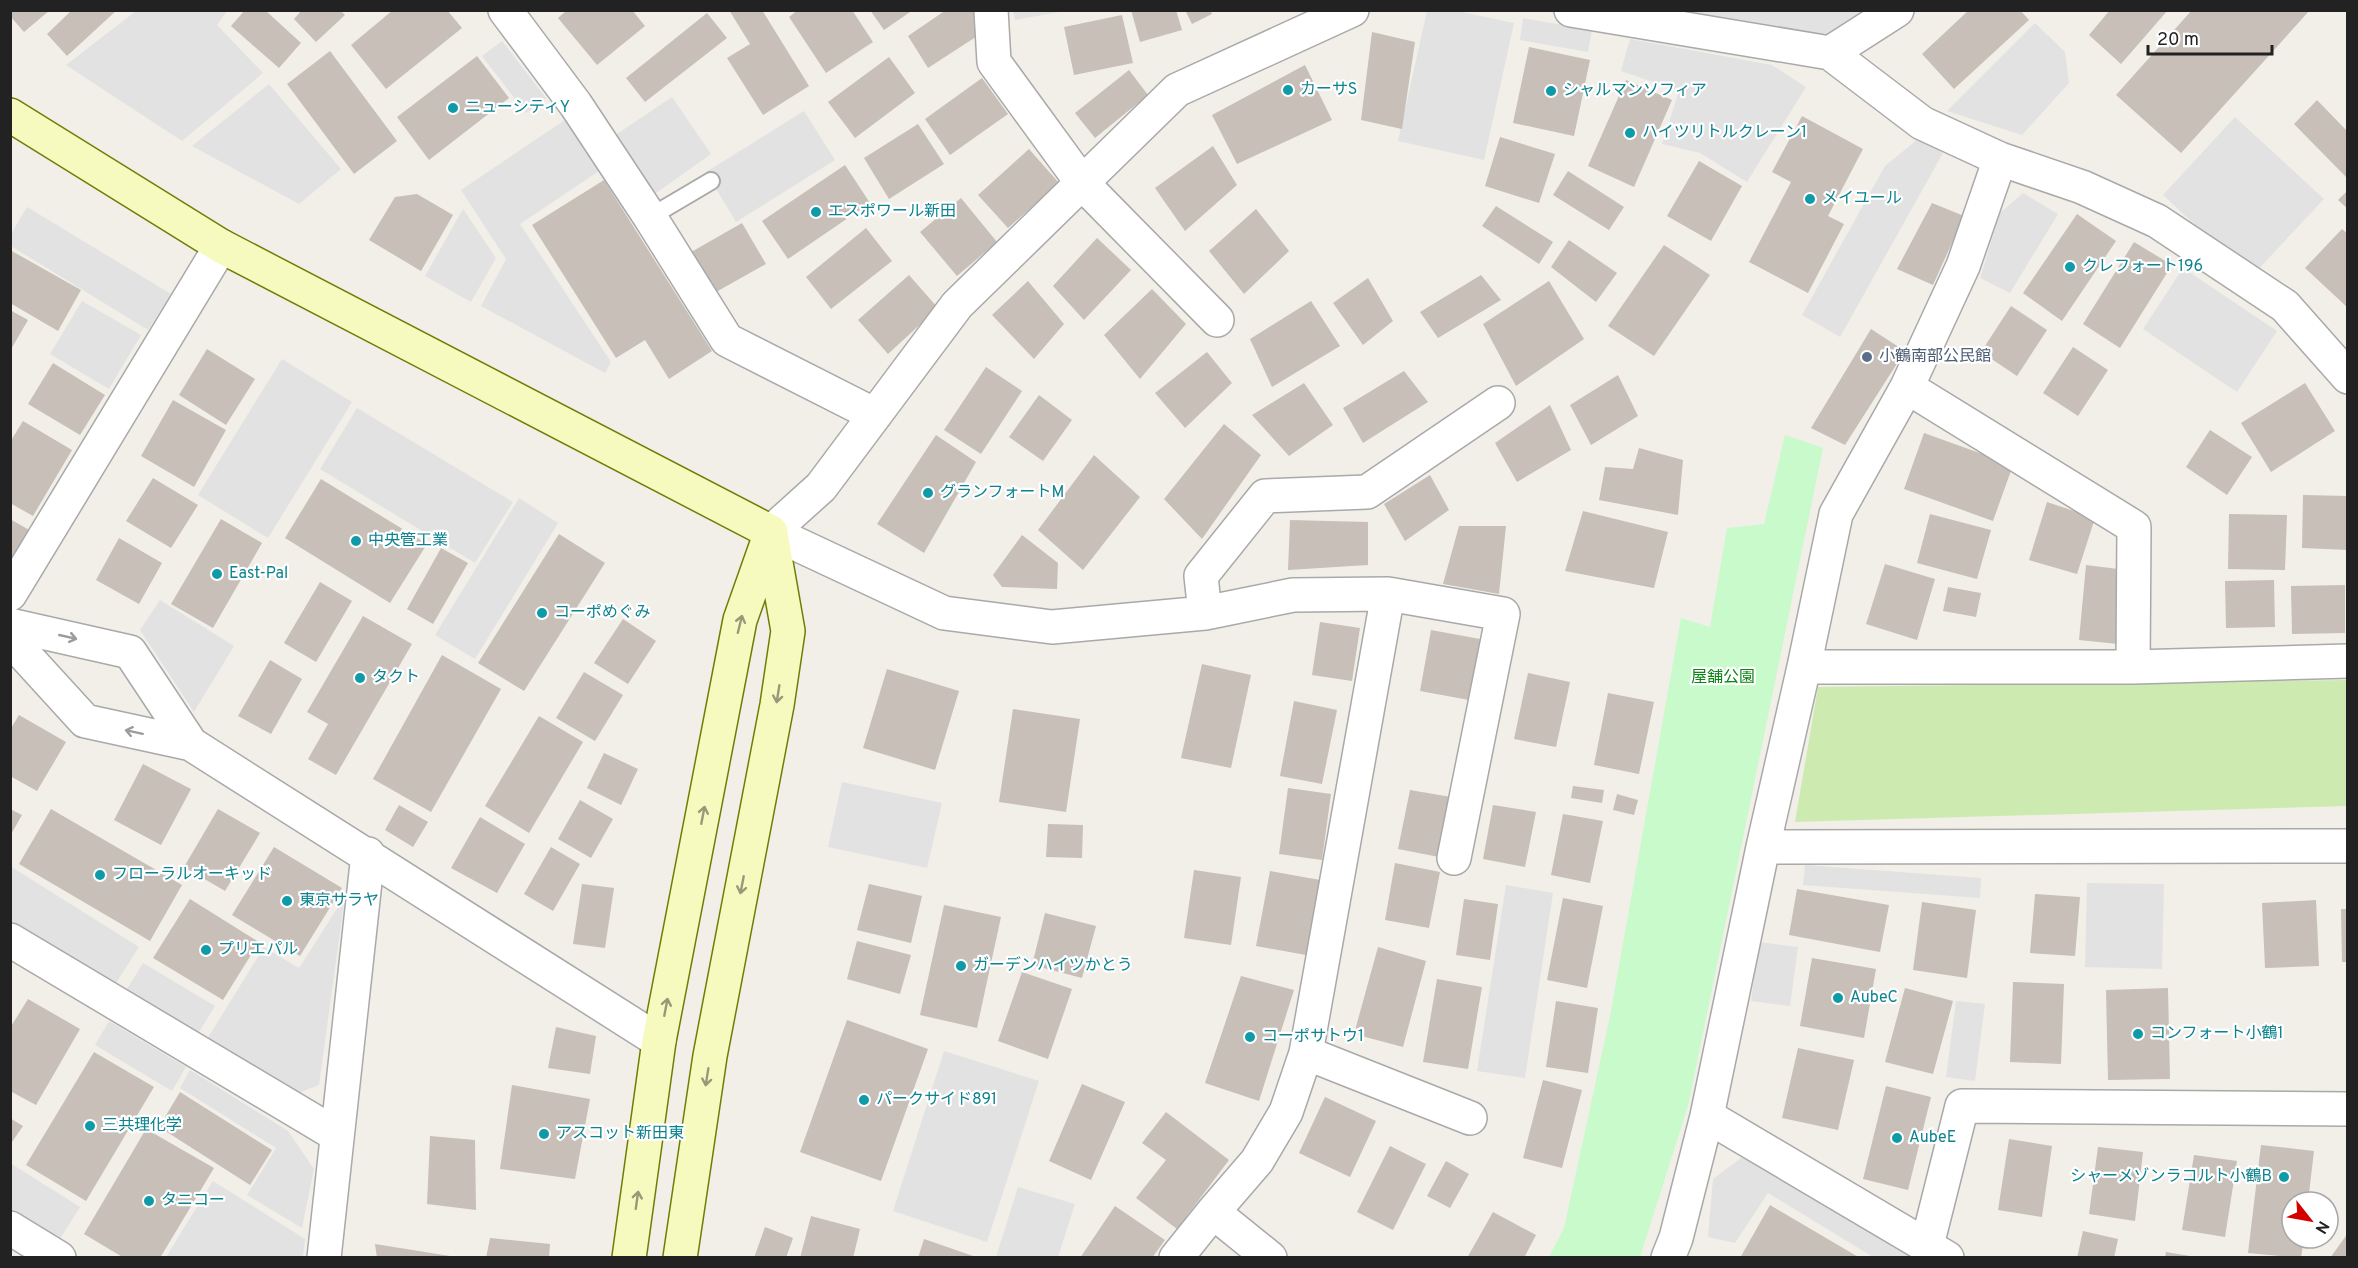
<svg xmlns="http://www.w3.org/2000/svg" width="2358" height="1268" viewBox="0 0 2358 1268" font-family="Overpass,'Noto Sans JP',sans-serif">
  <rect width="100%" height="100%" fill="#f2efe9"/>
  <!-- grass -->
  <path fill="#cdebb0" d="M2347 680V806L1795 822 1818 687Z"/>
  <!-- park -->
  <path fill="#c8facc" d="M1785 435 1823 448 1688 1106 1640 1257H1549L1564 1228 1610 1016 1681 618 1710 627 1727 528 1764 524Z"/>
  <!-- parking -->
  <path fill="#e2e2e2" d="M227 11 217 25 263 73 182 141 66 65 136 11Z
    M1013 11V10L1065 11 1015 20Z
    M1427 11H1457L1514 23 1484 160 1398 141Z
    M1662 11H1870L1831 41Z
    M1523 18 1592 30 1588 52 1520 40Z
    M2035 23 2065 52 2069 83 2022 135 1947 111Z
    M1630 39 1772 65 1806 87 1747 182 1700 153 1662 144 1679 91 1621 71Z
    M502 41 546 98 526 113 482 56Z
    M269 84 341 169 299 204 192 146Z
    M672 97 711 154 652 196 611 138Z
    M804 111 835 160 736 222 706 172Z
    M2235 117 2324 199 2251 277 2163 195Z
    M565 120 599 171 520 224 611 362 605 373 481 306 506 259 461 190Z
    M1918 139 1943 153 1840 337 1802 315 1885 166Z
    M2023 193 2058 214 2010 293 1980 278 2000 213Z
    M27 207 171 294 148 330 11 246V234Z
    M463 209 496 258 471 302 425 276Z
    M2183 268 2277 331 2237 392 2143 329Z
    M82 301 141 335 109 389 50 354Z
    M282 359 352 402 268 538 198 495Z
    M357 408 513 502 475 563 320 469Z
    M519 498 558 523 475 659 435 635Z
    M160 600 234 646 194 712 140 630Z
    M842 782 942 803 927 868 828 847Z
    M1805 865 1981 878 1980 898 1803 885Z
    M10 866 139 947 113 988 11 922Z
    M2087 883 2164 884 2162 969 2085 967Z
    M1506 885 1553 893 1525 1078 1477 1071Z
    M345 896 319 1085 288 1097 204 1044 264 947 299 968Z
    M1759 942 1798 947 1790 1006 1751 1001Z
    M143 963 215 1006 196 1037 124 994Z
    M1956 1001 1985 1004 1975 1081 1946 1077Z
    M109 1021 186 1067 172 1091 95 1045Z
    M944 1051 1039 1081 987 1242 893 1211Z
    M190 1070 288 1131 314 1169 302 1228 247 1195 276 1148 180 1088Z
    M1745 1155 1910 1253 1907 1257H1873L1768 1193 1735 1243 1708 1237 1713 1179Z
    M10 1163 80 1207 58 1242 11 1212Z
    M213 1181 305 1239 303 1257H166Z
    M1018 1187 1075 1204 1058 1257H996Z"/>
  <!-- building -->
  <path fill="#c7bfb8" d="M10 10H50L24 32 10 16Z
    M72 10H117L67 56 47 34Z
    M245 10H265L301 43 279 68 231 26Z
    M302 10H340L345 15 316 42 294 19Z
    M393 10H447L462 28 386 89 351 45Z
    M567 10H632L645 26 597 65 558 18Z
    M729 10H762L809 86 763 115 727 58 750 44Z
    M798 10H852L873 42 826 73 789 17Z
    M870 10H913L884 30Z
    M946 10H972L985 31 928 68 908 36Z
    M1131 10H1176L1182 30 1140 42Z
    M1185 10H1210L1212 14 1192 24Z
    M1969 10H2020L2029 20 1954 89 1922 54Z
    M2110 10H2168L2121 64 2089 35Z
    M2192 10H2310L2181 153 2116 95Z
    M707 13 727 38 645 102 626 78Z
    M1122 15 1133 63 1074 75 1064 27Z
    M1372 32 1415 42 1402 129 1361 120Z
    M1529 47 1590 60 1574 136 1513 123Z
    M330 51 397 141 354 174 287 84Z
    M477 56 509 98 429 160 397 117Z
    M889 57 915 93 855 138 828 102Z
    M1305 65 1332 120 1237 164 1212 115Z
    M1129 70 1148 95 1095 138 1075 113Z
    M982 78 1008 114 950 155 925 119Z
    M1626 80 1672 100 1634 187 1588 166Z
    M2317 100 2348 132 2346 177 2294 124Z
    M1802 116 1863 149 1828 216 1844 224 1808 293 1749 262 1791 182 1772 172Z
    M918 124 944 164 889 199 864 158Z
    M1500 137 1555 154 1539 203 1485 186Z
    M1213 146 1237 185 1185 231 1155 188Z
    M1029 149 1059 183 1008 228 978 195Z
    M1699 161 1742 186 1711 241 1667 216Z
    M845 165 870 203 788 259 762 221Z
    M1568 171 1624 207 1609 230 1553 195Z
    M604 180 712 351 669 379 645 340 616 358 532 225Z
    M2348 190V209L2338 200Z
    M417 194 453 215 421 271 369 240 395 197Z
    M961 198 997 242 957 276 920 232Z
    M1932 203 1964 216 1933 285 1897 269Z
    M1496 206 1553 242 1539 264 1482 226Z
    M1256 209 1289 251 1244 294 1209 251Z
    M2077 214 2116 241 2062 321 2023 293Z
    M742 223 766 264 709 296 686 255Z
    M866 228 892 261 831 309 806 277Z
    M2342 229 2348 234V308L2305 268Z
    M1097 238 1131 270 1084 320 1053 286Z
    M1569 240 1617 273 1596 302 1551 267Z
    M2134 242 2172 265 2120 348 2083 324Z
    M1664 245 1710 275 1654 356 1608 326Z
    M10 250 81 290 58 331 10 303Z
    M909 275 938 308 888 354 858 320Z
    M1481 275 1501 300 1438 338 1420 312Z
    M1368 278 1393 321 1363 345 1333 303Z
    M1028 281 1064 324 1034 359 992 315Z
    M1549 281 1584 339 1516 386 1483 324Z
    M1152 289 1186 324 1140 379 1104 335Z
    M1311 301 1340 346 1272 387 1250 339Z
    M2011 306 2047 330 2017 376 1981 352Z
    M10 310 28 320 10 351Z
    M1871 329 1905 351 1845 445 1811 428Z
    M2073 347 2108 370 2078 416 2043 393Z
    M207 349 255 379 226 425 179 395Z
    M1207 352 1232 383 1185 428 1155 393Z
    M53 363 105 395 80 435 28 404Z
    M986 367 1022 391 981 454 944 430Z
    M1404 371 1428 402 1363 443 1343 408Z
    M1618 375 1638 416 1591 445 1570 405Z
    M1304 383 1333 425 1289 456 1252 415Z
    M2305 383 2335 431 2271 472 2241 423Z
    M1039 395 1072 420 1043 461 1009 437Z
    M173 400 226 430 194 487 141 456Z
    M1550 405 1571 450 1517 482 1495 443Z
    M23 421 72 450 33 516 10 503V442Z
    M1224 424 1261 455 1202 539 1164 499Z
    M2210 430 2252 457 2227 495 2186 467Z
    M1924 433 2013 465 1993 521 1904 489Z
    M936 435 976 462 924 553 877 524Z
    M1639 448 1683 460 1678 515 1599 500 1605 467 1633 469Z
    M1094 455 1140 497 1083 570 1038 530Z
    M1430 475 1449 510 1405 541 1384 504Z
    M153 478 198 505 171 548 126 521Z
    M321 479 427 544 390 603 285 538Z
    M2303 495 2348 496V550L2302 548Z
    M2047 502 2095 518 2077 574 2029 560Z
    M1583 511 1668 532 1654 588 1565 571Z
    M1930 514 1991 530 1977 579 1917 563Z
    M2229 514 2287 515 2285 570 2228 569Z
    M10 519 31 531 10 566Z
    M221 519 262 543 213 628 171 604Z
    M1290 520 1368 522V565L1288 570Z
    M1459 526H1506L1499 594 1443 584Z
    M559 534 605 563 524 691 478 663Z
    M1022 535 1058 563 1057 589 1002 587 993 575Z
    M119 538 162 563 139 604 96 580Z
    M441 548 468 563 433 624 407 609Z
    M1885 564 1935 579 1917 640 1866 624Z
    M2086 565 2126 570 2118 644 2079 640Z
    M2274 580 2275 627 2226 628 2225 581Z
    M320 582 352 601 316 662 284 643Z
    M2345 585V633L2292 634 2291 586Z
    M1948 587 1981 593 1976 617 1943 611Z
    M363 616 412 644 336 775 308 759 328 724 307 712Z
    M623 619 656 641 628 684 594 663Z
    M1320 622 1360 628 1352 681 1312 675Z
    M1431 630 1480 639 1469 700 1420 691Z
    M442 655 501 689 431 812 373 779Z
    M270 660 302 679 271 734 238 716Z
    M1202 664 1251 675 1231 768 1181 758Z
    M887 669 959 691 935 770 863 748Z
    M584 672 623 695 595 741 556 718Z
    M1528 673 1570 682 1556 747 1514 739Z
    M1608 693 1654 702 1639 774 1594 765Z
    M1294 701 1337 710 1322 784 1280 776Z
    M1013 709 1080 719 1066 812 999 802Z
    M19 715 66 742 37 791 10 776V730Z
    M539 716 583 742 529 833 485 806Z
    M604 753 638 769 621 805 587 788Z
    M143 764 191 789 161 845 114 820Z
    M1573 786 1604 790 1602 803 1571 798Z
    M1288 788 1331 794 1322 860 1279 854Z
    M1410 790 1451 797 1439 857 1398 849Z
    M1617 794 1638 800 1634 815 1613 810Z
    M580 800 613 819 591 858 558 839Z
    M399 805 428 822 413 847 385 830Z
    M1493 805 1536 812 1525 867 1483 859Z
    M10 809 22 815 10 836Z
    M51 809 182 885 150 941 19 864Z
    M218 809 260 833 225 891 184 867Z
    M1563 814 1603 821 1590 883 1551 875Z
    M480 817 525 844 497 893 451 868Z
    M1048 824 1083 825 1082 858 1046 857Z
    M274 847 342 888 300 956 232 915Z
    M551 847 580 864 553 911 524 894Z
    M1395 863 1440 872 1429 928 1385 920Z
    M1194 870 1241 877 1231 945 1184 938Z
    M1270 871 1320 880 1306 955 1256 946Z
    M582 884 614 888 605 948 573 944Z
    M869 884 922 896 911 943 857 930Z
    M1797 889 1889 905 1880 952 1789 935Z
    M2035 894 2080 897 2075 956 2030 953Z
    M1563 898 1603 906 1587 988 1547 980Z
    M190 899 259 942 223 1000 153 958Z
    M1464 899 1498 904 1490 960 1456 955Z
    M2316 900 2319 966 2265 968 2262 903Z
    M1922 902 1976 910 1967 978 1913 970Z
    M944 905 1001 917 977 1028 920 1015Z
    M2341 909H2348V962H2342Z
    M1045 913 1096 926 1082 978 1032 965Z
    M857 941 911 955 900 994 847 979Z
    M1378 947 1426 961 1403 1047 1354 1034Z
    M1812 958 1876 969 1864 1038 1800 1026Z
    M1022 972 1072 989 1048 1059 998 1041Z
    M1241 976 1294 990 1259 1101 1205 1083Z
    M1437 979 1482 987 1468 1069 1423 1062Z
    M2013 982 2064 984 2061 1064 2010 1062Z
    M1905 988 1953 1001 1933 1074 1885 1062Z
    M2168 988 2170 1079 2108 1080 2106 990Z
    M28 999 80 1029 36 1105 10 1091V1028Z
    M1556 1001 1598 1008 1588 1073 1546 1067Z
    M847 1020 928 1049 881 1181 800 1152Z
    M556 1027 596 1036 590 1074 548 1068Z
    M1798 1048 1854 1060 1838 1130 1782 1118Z
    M94 1052 154 1087 86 1201 26 1165Z
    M1543 1080 1582 1090 1562 1168 1523 1158Z
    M1082 1084 1125 1102 1091 1180 1049 1161Z
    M512 1085 590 1099 575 1179 500 1169Z
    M1886 1086 1931 1097 1908 1190 1863 1179Z
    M180 1092 272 1150 250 1185 159 1127Z
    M1325 1097 1376 1121 1350 1177 1299 1153Z
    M1166 1112 1229 1160 1177 1229 1136 1198 1166 1160 1142 1143Z
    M10 1118 23 1126 10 1145Z
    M146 1129 214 1168 160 1258H124L84 1234Z
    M430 1136 475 1140 476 1210 427 1204Z
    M2009 1139 2052 1146 2042 1217 1998 1210Z
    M2261 1145 2314 1151 2308 1202H2292V1238H2304L2301 1258 2248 1253Z
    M1390 1146 1426 1164 1393 1230 1357 1212Z
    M2098 1147 2143 1152 2135 1221 2089 1214Z
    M2194 1155 2237 1161 2225 1237 2182 1230Z
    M1446 1161 1469 1174 1450 1208 1427 1196Z
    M1770 1205 1860 1258H1740Z
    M1115 1206 1165 1240 1152 1258H1080Z
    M1493 1212 1536 1235 1524 1258H1467Z
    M811 1216 860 1229 853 1258H800Z
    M765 1227 793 1238 786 1258H754Z
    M2083 1231 2118 1239 2114 1258H2077Z
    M2348 1233V1258H2330Z
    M490 1238 550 1244 549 1258H486Z
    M924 1239 976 1257V1258H918Z
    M375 1244 450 1256V1258H377Z
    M2166 1252 2190 1256V1258H2165Z"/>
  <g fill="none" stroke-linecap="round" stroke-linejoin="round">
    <!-- lane casing -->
    <g stroke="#a9a9a9" stroke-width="20">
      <path id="lane" d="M650 217 711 181"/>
    </g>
    <!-- street casing -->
    <g stroke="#a9a9a9" stroke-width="36">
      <path id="street" d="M505 10 576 105 650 217 727 340 875 415
        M991 10 994 62 1083 184 1217 320
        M1352 10 1177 90 957 305 821 487 771 532 944 613 1052 627 1205 613 1293 595 1388 594 1503 614 1454 858
        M1571 10 1830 53 1922 123 2000 159 2082 187 2157 221 2285 306 2348 377
        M1830 53 1897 10
        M1907 387 2134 527 2133 667 2348 661
        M10 594 221 246
        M1205 613 1201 576 1265 496 1367 492 1498 403
        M10 625 130 652 191 744
        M10 639 85 721 191 744 659 1041
        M1804 667H2133
        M1763 847 1804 667 1836 514 1907 387 1963 266 2000 159
        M10 940 337 1135
        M1306 1053 1470 1118
        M10 1228 59 1258
        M1927 1245 1962 1106 2348 1109
        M324 1258 368 854
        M1176 1258 1213 1212
        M1270 1258 1213 1212 1257 1161 1286 1112 1306 1053 1388 594
        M1668 1258 1676 1238 1707 1116
        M1947 1258 1707 1116 1763 847 2348 846"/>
    </g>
    <!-- secondary casing -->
    <g stroke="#707d05" stroke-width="36">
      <path id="secondary" d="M10 115 221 246 771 532
        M629 1258 659 1041 740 620 771 532
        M680 1258 710 1056 777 705 788 631 771 534"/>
    </g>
    <!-- lane -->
    <use href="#lane" stroke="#fff" stroke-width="16"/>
    <!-- street -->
    <use href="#street" stroke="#fff" stroke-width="33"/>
    <!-- secondary -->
    <use href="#secondary" stroke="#f7fabf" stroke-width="33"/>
  </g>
  <!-- one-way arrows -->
  <defs><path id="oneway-shaft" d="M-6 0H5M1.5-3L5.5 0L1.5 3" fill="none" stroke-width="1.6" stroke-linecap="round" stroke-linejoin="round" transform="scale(1.5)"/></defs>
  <g stroke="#979978">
    <use href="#oneway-shaft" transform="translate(740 624) rotate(-76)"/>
    <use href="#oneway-shaft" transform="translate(778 694) rotate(99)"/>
    <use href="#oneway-shaft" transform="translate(703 815) rotate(-79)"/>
    <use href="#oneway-shaft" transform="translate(742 885) rotate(101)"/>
    <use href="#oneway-shaft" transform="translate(666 1007) rotate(-79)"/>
    <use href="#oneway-shaft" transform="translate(707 1077) rotate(99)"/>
    <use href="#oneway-shaft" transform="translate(637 1200) rotate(-82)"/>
  </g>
  <g stroke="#9c9c9c">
    <use href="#oneway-shaft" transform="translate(68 637) rotate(13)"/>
    <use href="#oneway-shaft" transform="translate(134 732) rotate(-168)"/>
  </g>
  <!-- markers -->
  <g fill="#0f9aa8" stroke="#fff" stroke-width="2">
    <circle cx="1288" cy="90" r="6"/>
    <circle cx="1551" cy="91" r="6"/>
    <circle cx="453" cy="108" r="6"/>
    <circle cx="1630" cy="133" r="6"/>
    <circle cx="1810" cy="199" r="6"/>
    <circle cx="816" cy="212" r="6"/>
    <circle cx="2070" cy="267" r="6"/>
    <circle cx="928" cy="493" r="6"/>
    <circle cx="356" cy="541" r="6"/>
    <circle cx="217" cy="574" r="6"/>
    <circle cx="542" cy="613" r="6"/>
    <circle cx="360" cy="678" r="6"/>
    <circle cx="100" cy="875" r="6"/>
    <circle cx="287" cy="901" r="6"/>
    <circle cx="206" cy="950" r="6"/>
    <circle cx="961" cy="966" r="6"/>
    <circle cx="1838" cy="998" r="6"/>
    <circle cx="2138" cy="1034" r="6"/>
    <circle cx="1250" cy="1037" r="6"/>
    <circle cx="864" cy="1100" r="6"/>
    <circle cx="90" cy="1126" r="6"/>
    <circle cx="544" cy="1134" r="6"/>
    <circle cx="1897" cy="1138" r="6"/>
    <circle cx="2284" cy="1177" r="6"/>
    <circle cx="149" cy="1201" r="6"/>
  </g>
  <circle fill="#5c6f8a" stroke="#fff" stroke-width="2" cx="1867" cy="357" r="6"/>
  <g text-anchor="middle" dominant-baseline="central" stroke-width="4.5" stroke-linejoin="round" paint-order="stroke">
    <!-- culture labels -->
    <g font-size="16" fill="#0d838f" stroke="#fff" text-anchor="start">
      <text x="1300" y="90">カーサS</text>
      <text x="1563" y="91">シャルマンソフィア</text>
      <text x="465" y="108">ニューシティY</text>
      <text x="1642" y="133">ハイツリトルクレーン1</text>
      <text x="1822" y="199">メイユール</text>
      <text x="828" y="212">エスポワール新田</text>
      <text x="2082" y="267">クレフォート196</text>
      <text x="940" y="493">グランフォートM</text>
      <text x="368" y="541">中央管工業</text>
      <text x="229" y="574">East-Pal</text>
      <text x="554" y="613">コーポめぐみ</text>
      <text x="372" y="678">タクト</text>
      <text x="112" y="875">フローラルオーキッド</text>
      <text x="299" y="901">東京サラヤ</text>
      <text x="218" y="950">プリエパル</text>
      <text x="973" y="966">ガーデンハイツかとう</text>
      <text x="1850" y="998">AubeC</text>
      <text x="2150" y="1034">コンフォート小鶴1</text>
      <text x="1262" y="1037">コーポサトウ1</text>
      <text x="876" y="1100">パークサイド891</text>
      <text x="102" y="1126">三共理化学</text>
      <text x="556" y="1134">アスコット新田東</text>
      <text x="1909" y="1138">AubeE</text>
      <text x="2272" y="1177" text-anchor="end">シャーメゾンラコルト小鶴B</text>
      <text x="161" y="1201">タニコー</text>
    </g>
    <!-- service labels -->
    <g font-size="16" fill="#4e5e75" stroke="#fff" text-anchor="start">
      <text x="1879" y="357">小鶴南部公民館</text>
    </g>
    <!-- park labels -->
    <g font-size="16" fill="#0c8416" stroke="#fff">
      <text x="1723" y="678">屋舗公園</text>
    </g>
  </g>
  <!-- border -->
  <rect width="2358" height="1268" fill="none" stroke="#222222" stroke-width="24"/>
  <!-- north arrow -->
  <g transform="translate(2310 1220) rotate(121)"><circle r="28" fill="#ffffff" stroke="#a7a7a7" stroke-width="1.5"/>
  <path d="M0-4.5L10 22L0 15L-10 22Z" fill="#d40000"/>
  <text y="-9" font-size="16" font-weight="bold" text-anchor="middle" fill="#222222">N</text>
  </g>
  <!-- scale -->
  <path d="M2148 45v9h124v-9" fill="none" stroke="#222222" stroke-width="3"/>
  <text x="2157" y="45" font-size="18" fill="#222222" stroke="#ffffff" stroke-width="4.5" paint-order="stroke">20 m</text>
</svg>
